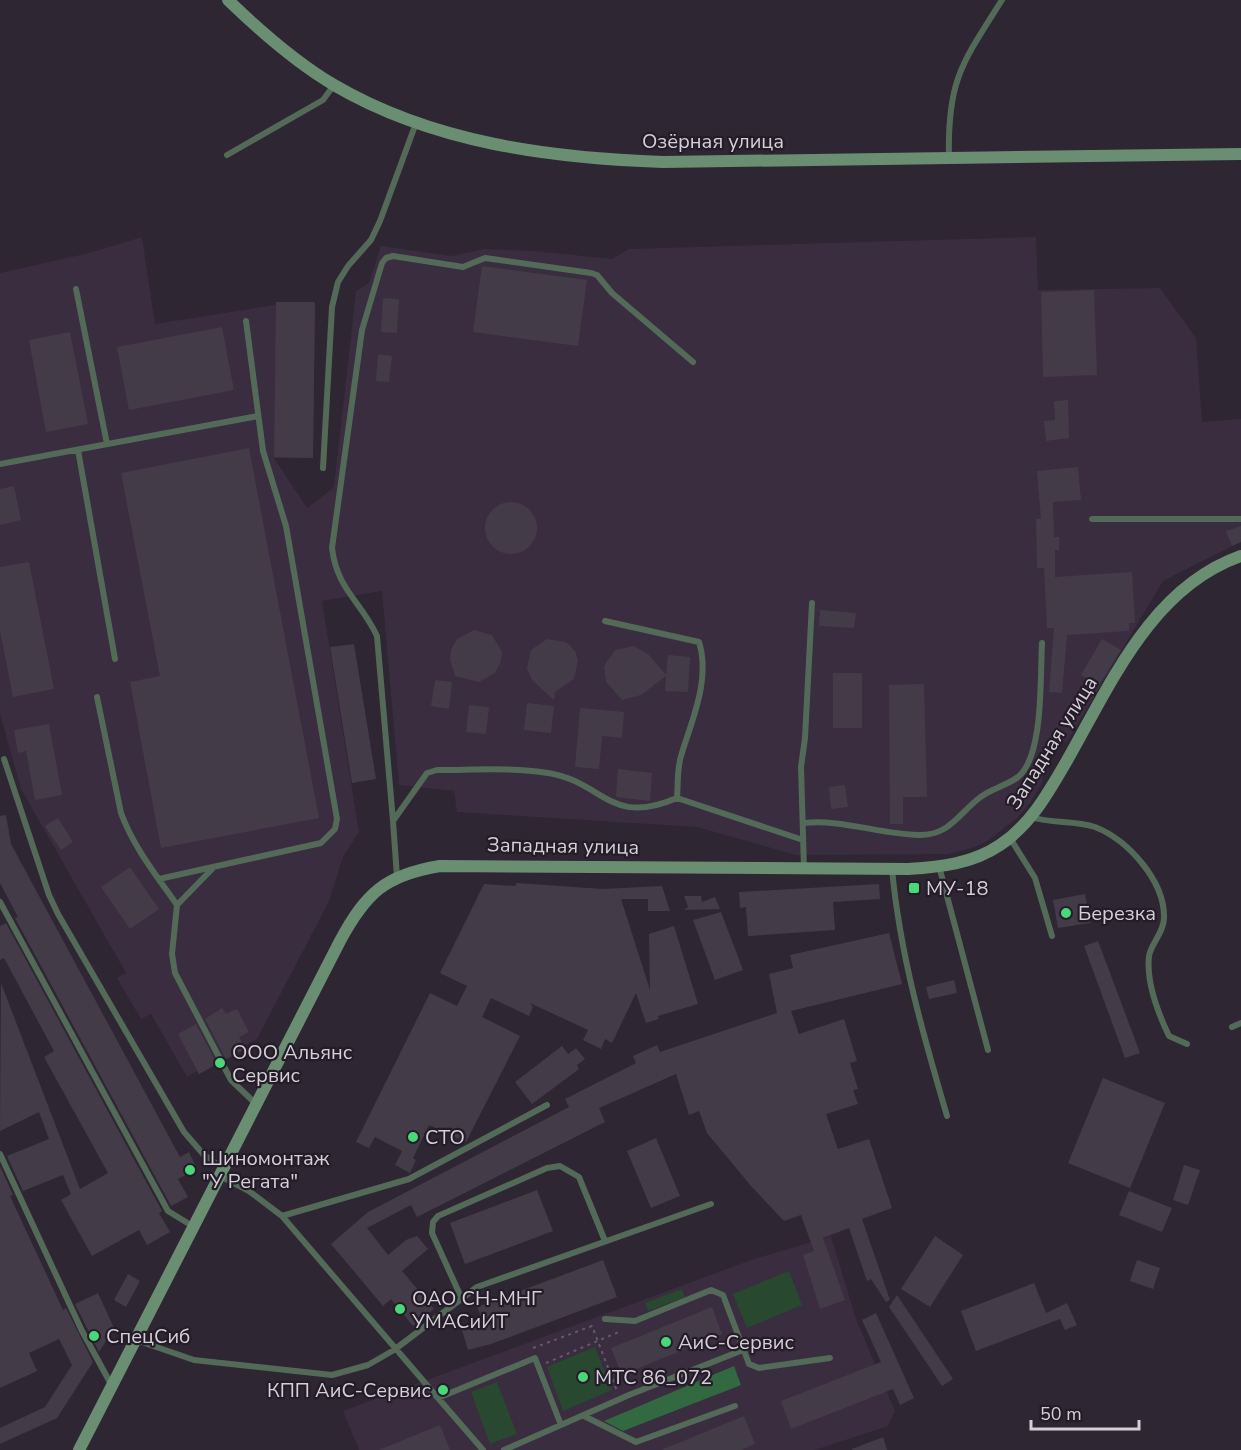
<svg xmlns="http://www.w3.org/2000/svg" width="1241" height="1450" viewBox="0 0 1241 1450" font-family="'Nunito Sans',sans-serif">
  <rect width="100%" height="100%" fill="#2e2632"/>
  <!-- built -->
  <path fill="#392d3f" d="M142 237 155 324 275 305 276 302H315L313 458H274L307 508 334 487 356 291 369 283 381 246 451 256 484 249 535 251 612 259 629 249 1036 237 1038 290 1160 288 1196 338 1202 422 1241 419V542L1163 581 1067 742 1046 741 1042 783 1030 803 1017 818 989 840 975 847 948 854 796 855 697 827 457 812 454 791 399 785 382 591 322 601 359 832 343 857 329 901 257 1039 243 1046 245 1049 199 1074 197 1071 187 1077 151 1014 141 1019 117 978 126 973 21 789 0 714V273L89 253Z
    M831 1236 856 1319 895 1411 888 1426 815 1450H359L343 1411 751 1260Z"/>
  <!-- green -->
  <path fill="#294830" d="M789 1271 802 1305 747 1328 733 1294Z
    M682 1289 685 1297 648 1311 645 1303Z
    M595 1347 612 1390 563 1411 547 1367Z
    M497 1382 517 1434 490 1444 471 1392Z"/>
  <!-- forest -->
  <path fill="#336941" d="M734 1366 741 1385 623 1431 604 1421Z"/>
  <!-- building -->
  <path fill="#443b49" d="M482 266 587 280 578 346 473 332Z
    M1094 290 1097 375 1043 377 1041 292Z
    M383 298 399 299 397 333 381 332Z
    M276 302H315L313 458 274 457Z
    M222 327 234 390 129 410 117 347Z
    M70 332 88 424 46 432 29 340Z
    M378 354 392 356 389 382 376 381Z
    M1068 400 1069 438 1046 441 1044 421 1055 420 1054 401Z
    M249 448 319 818 161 848 130 682 160 676 121 473Z
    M1078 467 1081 500 1053 502 1054 537H1059V550H1055V577L1132 572 1135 623H1129V631L1067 635 1062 693 1049 692 1054 628H1047L1044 568H1037L1036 519H1041L1037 471Z
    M14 486 21 520 0 525V489Z
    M485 528a26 26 0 1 1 52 0a26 26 0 1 1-52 0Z
    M1241 526V542L1232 546 1226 531Z
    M29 562 54 689 13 697 0 631V567Z
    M820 610 856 613 854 628 819 626Z
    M474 630 492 635 502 652 501 661 495 673 479 682 455 676 450 660 451 650 457 639Z
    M547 639 566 642 575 651 578 660 574 679 555 692 554 700 532 680 527 668 531 650Z
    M1102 639 1121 650 1099 685 1081 675Z
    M354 644 376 779 352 783 330 647Z
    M634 646 648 654 666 675 668 655 690 657 688 692 665 691 666 676 641 695 622 700 606 682 604 666 615 650Z
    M833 673H862V728H833Z
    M435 680 452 682 449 709 431 706Z
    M924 684 927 797H903V824H890L889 685Z
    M527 703 554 706 551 733 524 730Z
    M469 705 489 707 486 734 466 732Z
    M580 708 624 712 622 738 602 736 599 769 575 767Z
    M49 724 62 795 35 800 26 751 18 753 14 730Z
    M618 769 652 773 650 801 616 797Z
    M845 785 848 807 831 809 829 787Z
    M6 815 11 844 180 1157 189 1152 197 1169 178 1179 188 1197 171 1206 15 918 18 917 0 883V816Z
    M58 818 73 842 61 850 45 826Z
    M130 867 159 909 130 929 101 887Z
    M517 883 603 889 662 886 670 911H648V899H621L650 990 649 934 674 926 698 1004 658 1016 659 1019 646 1023 636 993 612 1043 605 1039 601 1049 583 1040 588 1030 530 1003 533 1007 529 1016 491 998 482 1017 520 1036 466 1142 429 1125 413 1158 416 1160 410 1173 395 1165 402 1151 375 1137 369 1148 356 1142 430 993 457 1006 467 986 440 973 484 884 515 886Z
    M879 884 880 899 833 902 835 930 748 936 746 907 740 908 739 892Z
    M1085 894 1090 923 1058 928 1053 900Z
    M684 896H701L702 902 715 897 720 909 684 910 688 907Z
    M721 912 743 970 715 980 693 920Z
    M6 923 162 1211 159 1213 170 1232 147 1245 139 1230 92 1256 61 1200 71 1194 63 1175 23 1191 7 1156 49 1139 39 1112 0 1131 1 983 80 1189 108 1173 44 1057 54 1051 4 958 0 960V926Z
    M889 933 902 984 791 1011 799 1034 844 1019 857 1061 850 1063 858 1089 853 1090 858 1104 826 1114 838 1149 869 1139 892 1208 862 1219 890 1300 886 1302 871 1279 867 1281 849 1228 823 1238 845 1300 820 1309 803 1255 814 1251 801 1215 784 1221 751 1186 707 1133 699 1111 689 1115 676 1074 599 1108 605 1122 417 1217 411 1205 367 1228 388 1255 406 1240 417 1236 428 1249 402 1271 434 1309 413 1326 391 1299 383 1306 331 1244 368 1212 569 1107 565 1099 636 1063 633 1056 657 1045 660 1052 777 1013 769 974 793 968 790 955Z
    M1098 941 1140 1053 1125 1058 1084 946Z
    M954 980 957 993 929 999 926 987Z
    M222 1008 226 1014 237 1009 249 1032 239 1037 245 1049 226 1059 205 1019Z
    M196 1024 217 1064 199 1074 178 1034Z
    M562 1046 568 1054 576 1048 585 1059 577 1065 579 1069 532 1104 515 1082Z
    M1103 1078 1165 1103 1130 1188 1068 1163Z
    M656 1138 680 1196 651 1208 627 1151Z
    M1184 1165 1200 1170 1188 1205 1173 1200Z
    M0 1166 13 1195 10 1196 63 1310 66 1308 93 1362 57 1418 0 1444V1428L45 1407 72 1365 59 1339 29 1353 37 1371 0 1388Z
    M537 1190 553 1231 465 1264 450 1223Z
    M1129 1191 1172 1208 1162 1232 1119 1215Z
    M935 1236 963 1255 930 1307 901 1289Z
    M603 1260 617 1297 491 1344 468 1350 461 1327 482 1319 477 1307Z
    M1137 1260 1160 1268 1153 1289 1130 1281Z
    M128 1274 140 1281 126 1307 114 1300Z
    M1034 1283 1046 1313 1067 1303 1077 1325 1065 1330 1060 1319 976 1351 961 1311Z
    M98 1293 114 1328 99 1352 75 1304Z
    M897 1295 953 1379 942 1386 889 1307Z
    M712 1307 722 1334 622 1375 611 1348Z
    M876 1313 914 1398 900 1405 893 1389 791 1429 781 1401 881 1362 862 1320Z
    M744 1416 755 1444 741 1450H661Z
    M440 1425 450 1450H379Z
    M883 1437 887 1450H852V1449Z"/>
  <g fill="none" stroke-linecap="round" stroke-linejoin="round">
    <!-- path -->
    <path stroke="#625b66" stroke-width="2" stroke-dasharray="3 4.5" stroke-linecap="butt" d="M533 1348 592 1326 617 1391
      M546 1363 621 1331"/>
    <!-- lane -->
    <path stroke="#536a58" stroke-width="6" d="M227 155 323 100 334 85
      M949 158C947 81 962 63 1002 0
      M76 289 107 444
      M78 450 115 659
      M0 464 258 416
      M323 468 332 307 338 282 348 266 371 240 380 221 416 123
      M1092 519H1241
      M605 621 699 642C711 680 691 722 681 756 677 769 678 785 677 798L803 840
      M97 697 121 813C134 848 156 875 177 905L172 954 175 973 231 1080 256 1104
      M4 759 49 895 58 914 184 1132 204 1155 223 1168
      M1031 817C1052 824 1074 820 1095 827 1128 840 1165 881 1164 918 1164 932 1151 944 1149 956 1146 983 1158 1013 1169 1036L1187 1044
      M393 821 377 636C361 601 337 590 332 548L362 330 382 263 386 258 393 256 463 267 485 258 591 273 597 275 612 293 693 362
      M804 823C841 819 880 834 918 835 948 836 957 816 978 799 990 789 1006 786 1018 777 1044 756 1040 676 1042 643
      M1010 838 1035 878 1052 936
      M939 866 988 1050
      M804 869 801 767 805 738 812 603
      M892 869C900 955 923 1034 947 1116
      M397 877 393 821 427 773 437 770C473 770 512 767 548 773 604 782 609 827 677 798
      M159 879 321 843 335 829 337 819 286 526 263 451 246 321
      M0 902 168 1211 194 1227
      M177 905 214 867
      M1232 1027 1241 1023
      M0 1154 82 1331 112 1386
      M220 1176 249 1191 282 1216 438 1398 535 1358 561 1425
      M282 1216 409 1179 547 1105
      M461 1297 432 1233 433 1222 438 1216 547 1168 560 1166 579 1177 605 1241
      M605 1319 635 1321 711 1290 723 1295 749 1364 759 1368 830 1358
      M136 1340 194 1360 332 1375 368 1365 394 1350 477 1287 711 1204
      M438 1398 483 1450
      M584 1416 636 1442 735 1406
      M504 1450 629 1395 743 1350"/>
    <!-- secondary -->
    <path stroke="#6a8e71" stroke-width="12" d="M228 0C260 31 295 62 334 85 433 143 550 158 663 162L1241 154
      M79 1450 340 941C366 893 385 875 440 866L908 869C940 867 972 864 1000 845 1030 825 1047 795 1065 764 1110 686 1150 588 1241 556"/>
  </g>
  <!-- markers -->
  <g fill="#4ad778" stroke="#241c28" stroke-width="2">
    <rect x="908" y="882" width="12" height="12" rx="3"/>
    <circle cx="1066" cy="913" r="6"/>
    <circle cx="220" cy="1063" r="6"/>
    <circle cx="413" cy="1137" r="6"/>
    <circle cx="190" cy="1170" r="6"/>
    <circle cx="400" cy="1309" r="6"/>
    <circle cx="94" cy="1336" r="6"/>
    <circle cx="666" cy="1342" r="6"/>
    <circle cx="583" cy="1377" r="6"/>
    <circle cx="443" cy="1390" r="6"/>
  </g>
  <g text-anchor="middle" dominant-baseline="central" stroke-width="4.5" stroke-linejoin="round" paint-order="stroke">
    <!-- street labels -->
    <g font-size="20" fill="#d5d0d8" stroke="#241c28">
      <text x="713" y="141">Озёрная улица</text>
      <text transform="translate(1052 743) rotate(-58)">Западная улица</text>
      <text transform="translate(563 846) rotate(1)">Западная улица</text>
    </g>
    <!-- poi labels -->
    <g font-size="20" fill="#d5d0d8" stroke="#241c28" text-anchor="start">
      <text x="926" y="888">МУ-18</text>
      <text x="1078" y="913">Березка</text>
      <text x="232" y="1052">ООО Альянс<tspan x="232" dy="23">Сервис</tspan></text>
      <text x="425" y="1137">СТО</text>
      <text x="202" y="1158">Шиномонтаж<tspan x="202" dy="23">"У Регата"</tspan></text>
      <text x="412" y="1298">ОАО СН-МНГ<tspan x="412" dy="23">УМАСиИТ</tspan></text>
      <text x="106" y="1336">СпецСиб</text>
      <text x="678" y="1342">АиС-Сервис</text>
      <text x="595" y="1377">МТС 86_072</text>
      <text x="431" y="1390" text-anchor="end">КПП АиС-Сервис</text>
    </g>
  </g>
  <!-- scale -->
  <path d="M1031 1420v9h108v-9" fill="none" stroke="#d5d0d8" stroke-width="3"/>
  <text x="1040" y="1420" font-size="18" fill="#d5d0d8" stroke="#241c28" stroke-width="4.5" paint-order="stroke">50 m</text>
</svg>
